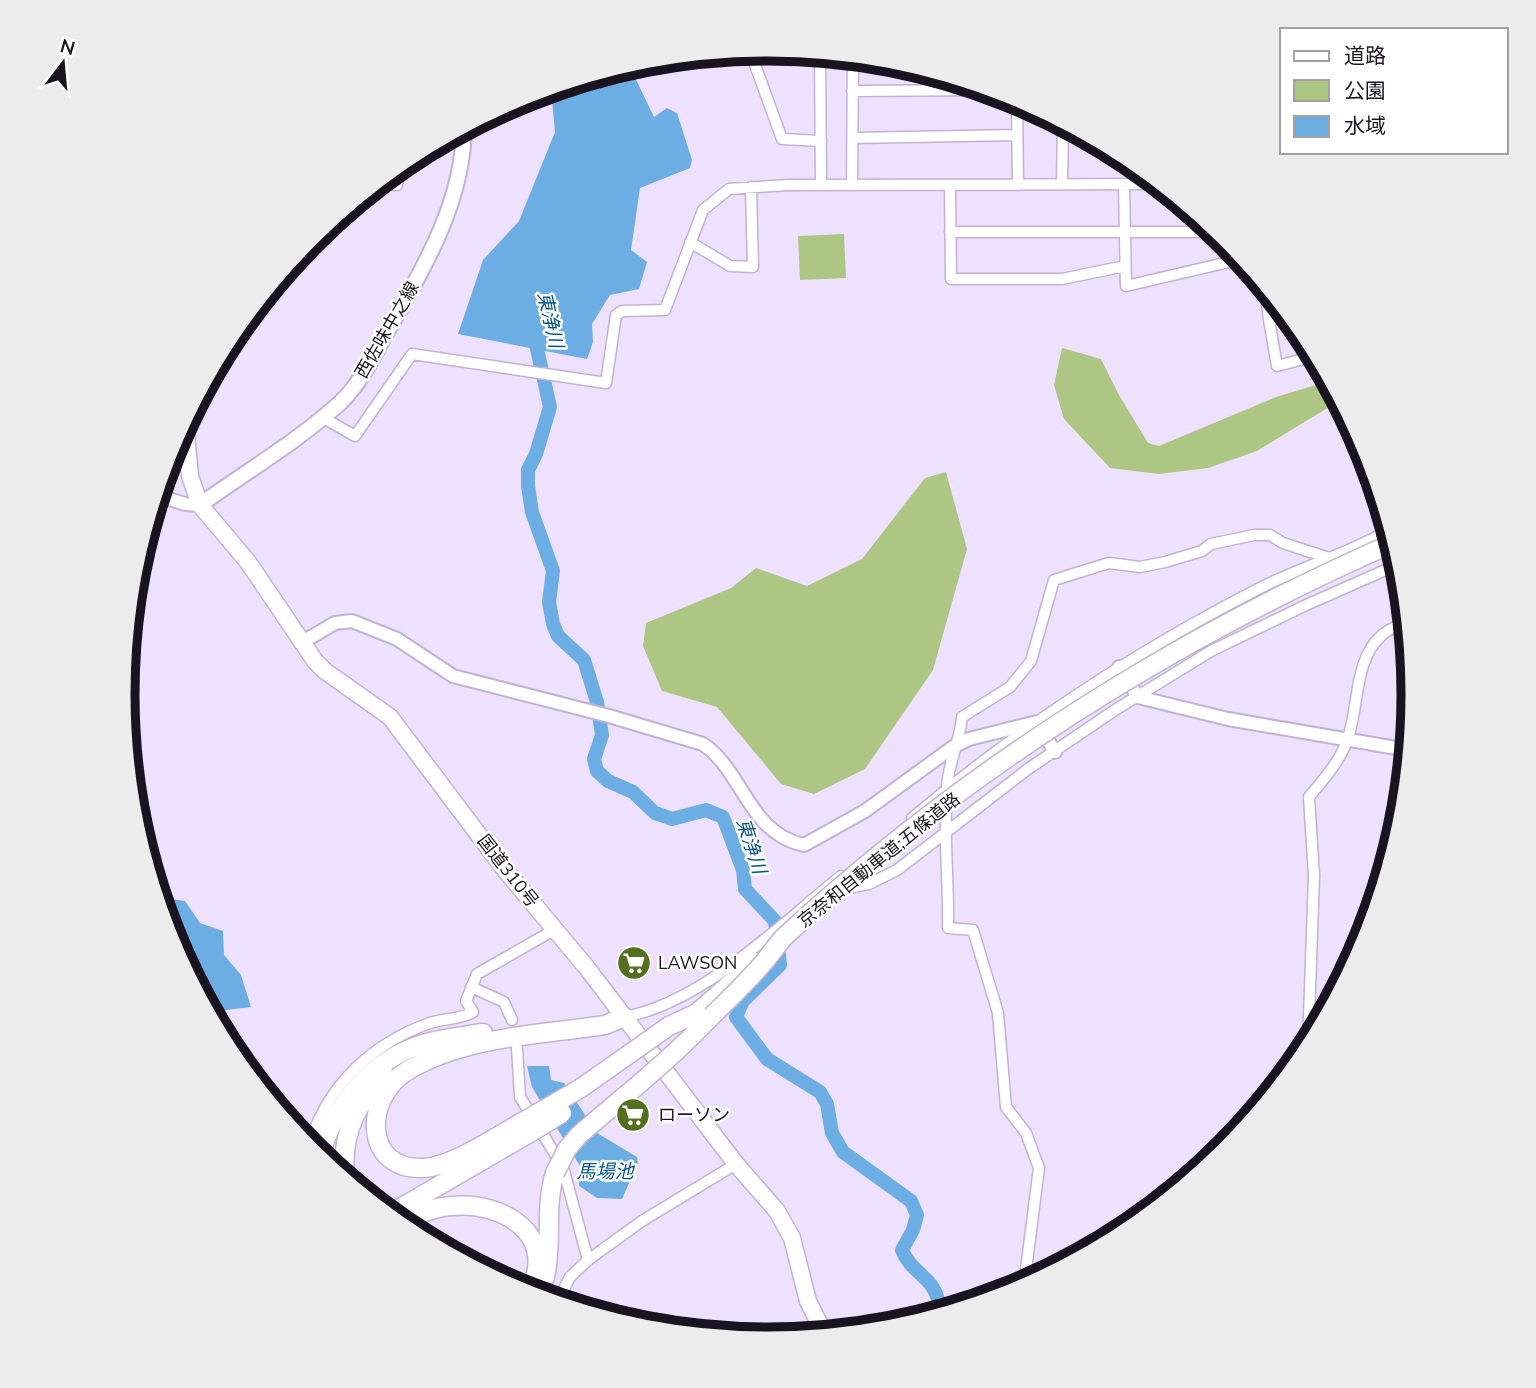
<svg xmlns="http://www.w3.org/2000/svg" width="1536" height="1388" viewBox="0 0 1536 1388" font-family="'Nunito Sans','Noto Sans JP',sans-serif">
  <rect width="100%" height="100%" fill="#eee1ff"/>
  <!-- green -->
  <path fill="#adc683" d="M844 234 846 278 800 280 798 236Z
    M1062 348 1101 359 1119 395 1148 443 1159 446 1276 397 1329 381 1339 401 1257 451 1208 468 1159 474 1110 468 1064 419 1054 385Z
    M946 472 967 549 933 670 865 769 814 794 781 784 717 707 662 691 643 646 646 623 731 588 756 568 807 586 862 559 925 478Z"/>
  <!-- water -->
  <path fill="#6cade3" d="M629 65 654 117 667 108 677 113 692 160 690 168 640 188 631 250 647 262 639 289 610 295 592 324 593 342 587 359 458 334 483 260 519 221 555 132 551 89Z
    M157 891 165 898 185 901 200 923 223 931 224 955 241 975 251 1007 210 1012 172 940Z
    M527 1066H549L551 1080 564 1083 597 1133 637 1157 638 1163 622 1199 597 1198 579 1186 580 1166 532 1087Z"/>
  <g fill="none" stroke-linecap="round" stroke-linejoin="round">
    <!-- river -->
    <path stroke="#6cade3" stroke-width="14" d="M533 331 550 407 536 454 528 470V486L532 512 553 571 549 602 553 624 558 636 584 660 597 702 602 735 594 759 597 771 608 781 633 792 655 813 664 816 672 819 706 810 723 817 743 870 745 889 775 921 780 965 743 1001 736 1017 767 1059 820 1092 827 1104 832 1133 843 1152 911 1201 917 1215 913 1230 902 1250C913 1277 938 1276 940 1312"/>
    <!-- minor casing -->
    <g stroke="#c1b2d5" stroke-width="13">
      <path id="minor" d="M750 51 782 139 821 141
        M820 54 821 185
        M852 91 988 90
        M1017 99 1018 185
        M853 138 1016 135
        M379 183 397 185 401 165
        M1062 184 1063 124
        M852 185 853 57
        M950 185 951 279H1062L1125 266
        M1124 185 1126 286 1242 259
        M950 232H1217
        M690 242 730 266 753 267 751 187
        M1265 288 1269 320
        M1289 317 1269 320 1277 366 1315 356
        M322 417 355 436 412 354 606 383 616 315 622 311 665 310 703 210 729 189 787 185 1159 184
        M912 818C1018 729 1135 652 1258 589 1300 567 1348 554 1389 530
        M843 889 869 884 897 870 1028 769 1115 710 1211 651 1304 606 1399 564
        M471 987 504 1002 512 1020
        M624 1017C702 1003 780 925 841 876
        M1308 1045 1314 876 1309 797C1324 779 1341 760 1348 738 1359 706 1354 659 1382 635 1388 629 1399 626 1406 622
        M517 1048 520 1097 563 1167 588 1260
        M309 1147C325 1088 370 1045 427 1024 442 1018 460 1020 473 1012L466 1001 477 974 554 930
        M1024 1285 1039 1168 1026 1133 1006 1107 998 1013 973 930 948 928C949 881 943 832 947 786 949 761 960 741 962 717L1010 687 1031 661 1054 580 1109 563 1140 567 1165 562 1202 551 1211 544 1254 535H1270L1283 543 1329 558
        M558 1301 570 1277 588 1260 642 1221 736 1164"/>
    </g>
    <!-- tertiary casing -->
    <g stroke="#c1b2d5" stroke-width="16">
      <path id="tertiary" d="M157 495 185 504 200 505
        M301 643 335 623 352 621 397 639 453 676 609 716 703 744C744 772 748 833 804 845L865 811 953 747 969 739 1037 722 1055 752
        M1119 667 1138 697 1228 719 1408 750"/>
    </g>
    <!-- secondary casing -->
    <g stroke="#c1b2d5" stroke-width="18">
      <path id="secondary" d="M200 505C247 471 300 440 342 401 362 381 374 354 388 330 424 267 463 203 464 128"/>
    </g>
    <!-- trunk casing -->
    <g stroke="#c1b2d5" stroke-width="19">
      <path id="trunk" d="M185 424 190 476 200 505 248 562 315 661 325 671 390 717 506 871 587 968 736 1164 777 1211 792 1238 808 1301 824 1333"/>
    </g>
    <!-- motorway casing -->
    <g stroke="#c1b2d5" stroke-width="21">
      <path id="motorway" d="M697 1013 755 962
        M526 1120C498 1135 454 1166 424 1168 363 1171 363 1098 407 1071 465 1036 540 1035 605 1025L624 1017
        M320 1156C334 1105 371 1060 423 1044 442 1038 463 1036 483 1033
        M345 1177C341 1136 355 1103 385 1076
        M390 1214 533 1131
        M400 1223C417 1215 433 1207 452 1206 503 1201 559 1235 529 1292
        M545 1277C553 1242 544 1208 555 1173"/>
    </g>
    <!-- minor -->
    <use href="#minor" stroke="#fff" stroke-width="10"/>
    <!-- tertiary -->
    <use href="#tertiary" stroke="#fff" stroke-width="12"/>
    <!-- secondary -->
    <use href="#secondary" stroke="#fff" stroke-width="14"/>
    <!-- trunk -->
    <use href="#trunk" stroke="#fff" stroke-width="16"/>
    <!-- motorway -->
    <use href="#motorway" stroke="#fff" stroke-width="18"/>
    <!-- motorway-bridge casing -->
    <g stroke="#c1b2d5" stroke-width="21" stroke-linecap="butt">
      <path id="motorway-bridge" d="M526 1120 581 1088 669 1026 697 1013
        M533 1131 562 1113
        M555 1173 567 1149 579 1135C619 1100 661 1068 698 1030 720 1007 744 986 764 962 771 954 777 945 784 937 963 772 1170 641 1393 543"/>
    </g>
    <!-- motorway-bridge -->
    <use href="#motorway-bridge" stroke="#fff" stroke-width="18"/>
  </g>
  <!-- icons -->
  <defs>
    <g id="supermarket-disc" transform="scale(1.75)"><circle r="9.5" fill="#556e20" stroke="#fff"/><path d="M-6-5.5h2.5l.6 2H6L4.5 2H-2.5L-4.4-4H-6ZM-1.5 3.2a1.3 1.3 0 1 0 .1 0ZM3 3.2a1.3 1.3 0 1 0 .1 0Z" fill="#fff"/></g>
  </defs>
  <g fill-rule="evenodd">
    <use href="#supermarket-disc" x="634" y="963"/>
    <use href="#supermarket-disc" x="633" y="1115"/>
  </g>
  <g text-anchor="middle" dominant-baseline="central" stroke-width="5" stroke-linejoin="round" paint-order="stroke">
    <!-- street labels -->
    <g font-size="18" fill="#1a1420" stroke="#fff">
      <text transform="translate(387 330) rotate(-60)">西佐味中之線</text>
      <text transform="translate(879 860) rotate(-39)">京奈和自動車道;五條道路</text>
      <text transform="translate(508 871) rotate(52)">国道310号</text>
    </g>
    <!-- poi labels -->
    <g font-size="18" fill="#1a1420" stroke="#fff" text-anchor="start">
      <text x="658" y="963">LAWSON</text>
      <text x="658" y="1115">ローソン</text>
    </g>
    <!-- water labels -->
    <g font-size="19" font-style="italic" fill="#055487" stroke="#fff">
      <text transform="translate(550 320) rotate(77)">東浄川</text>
      <text transform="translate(751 846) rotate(72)">東浄川</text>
      <text x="605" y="1172">馬場池</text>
    </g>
  </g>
  <!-- crop -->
  <path d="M0 0H1536V1388H0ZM135 694a633 633 0 1 1 1266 0a633 633 0 1 1-1266 0Z" fill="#edeced" fill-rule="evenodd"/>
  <path fill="none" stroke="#1a1420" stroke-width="9" d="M135 694a633 633 0 1 1 1266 0a633 633 0 1 1-1266 0Z"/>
  <!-- legend -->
  <rect x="1280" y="28" width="228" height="126" fill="#ffffff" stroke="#a3a1a6" stroke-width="2"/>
  <rect x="1294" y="51" width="35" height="10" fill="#ffffff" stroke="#a3a1a6" stroke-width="2"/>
  <text x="1344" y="63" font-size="21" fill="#1a1420">道路</text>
  <rect x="1294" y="80" width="35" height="21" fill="#adc683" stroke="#a3a1a6" stroke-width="2"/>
  <text x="1344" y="98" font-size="21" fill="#1a1420">公園</text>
  <rect x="1294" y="116" width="35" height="21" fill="#6cade3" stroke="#a3a1a6" stroke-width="2"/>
  <text x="1344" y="133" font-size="21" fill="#1a1420">水域</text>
  <!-- north arrow -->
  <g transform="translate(63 63) rotate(16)" stroke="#ffffff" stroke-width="5" paint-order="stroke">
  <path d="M0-5L12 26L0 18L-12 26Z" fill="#1a1420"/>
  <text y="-10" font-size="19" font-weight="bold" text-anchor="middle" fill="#1a1420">N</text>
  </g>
</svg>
